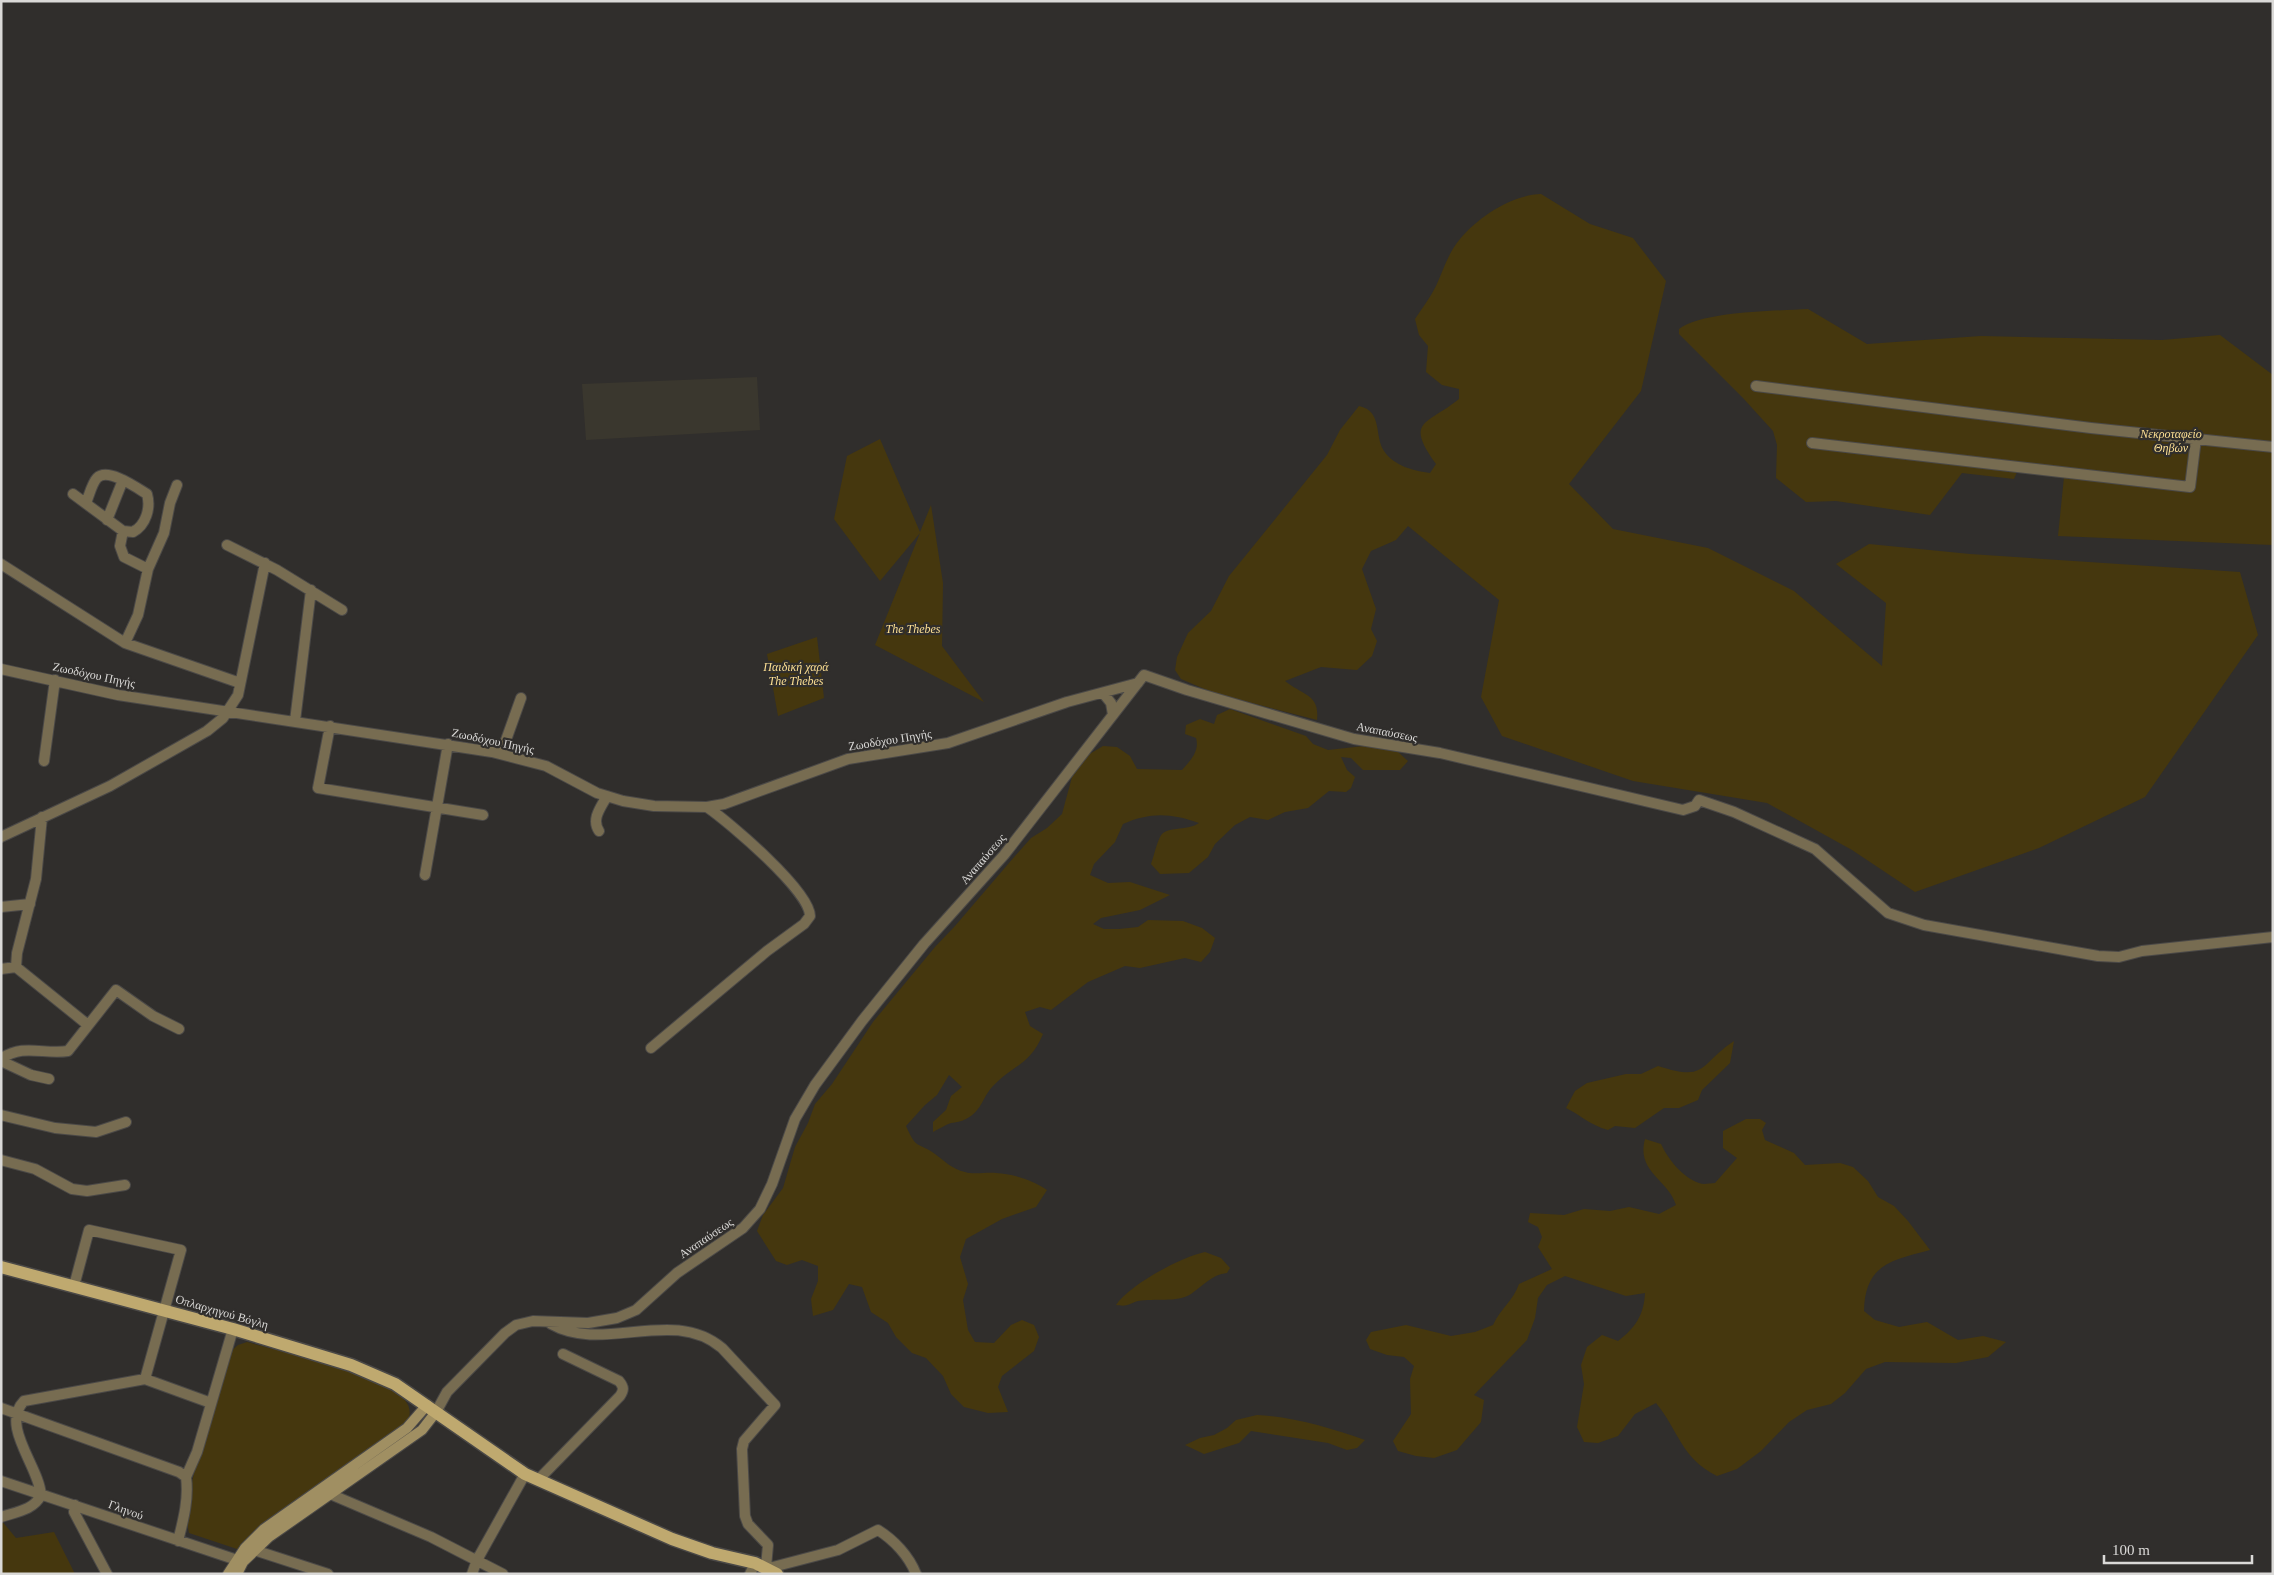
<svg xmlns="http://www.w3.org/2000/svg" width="2274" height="1575" viewBox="0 0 2274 1575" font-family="'Times New Roman',serif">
  <rect width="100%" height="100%" fill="#302e2c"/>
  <!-- built -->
  <path fill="#3a372e" d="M757 377 760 430 586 440 582 384Z"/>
  <!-- green -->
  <path fill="#45370e" d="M1541 194 1590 224 1633 238 1666 281 1641 391 1569 484 1613 529 1708 548 1794 591 1882 666 1886 603 1836 564 1869 544 1970 554 2240 572 2258 635 2145 797 2039 848 1915 892 1852 850 1767 803 1633 781 1502 736 1481 697 1499 600 1408 526 1396 540 1371 551 1362 569 1376 609 1371 629 1377 641 1372 656 1357 670 1321 667 1285 681C1302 695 1320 694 1317 720L1214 693 1181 679 1175 670 1177 657 1188 633 1211 611 1229 576 1327 455 1340 430 1359 406C1383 411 1374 436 1384 451 1394 466 1414 471 1430 473L1436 464C1404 420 1427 425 1459 399V389L1442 385 1426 372 1428 346 1419 335 1415 319C1422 308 1430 298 1436 286 1443 271 1448 253 1460 239 1479 216 1512 195 1541 194Z
    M1808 309 1867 344 1981 336 2162 340 2220 335 2273 375V545L2058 536 2064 477 2017 472 2014 479 1962 473 1930 515 1836 501 1806 502 1776 478 1777 445 1773 431 1743 398 1679 334V329C1703 311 1777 311 1808 309Z
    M880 439 920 532 931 505 943 583 942 646 984 702 875 645 920 533 880 581 834 519 847 456Z
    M817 637 824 698 778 716 767 654Z
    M1230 709 1306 736 1313 744 1328 750 1364 746 1398 752 1408 761 1400 770H1363L1351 758 1341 757 1347 770 1355 777 1351 788 1346 792 1329 791 1308 808 1285 812 1268 820 1250 817 1235 825 1215 844 1208 857 1189 873 1160 874 1151 864C1154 856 1156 845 1160 837 1166 825 1186 832 1199 823 1171 813 1150 812 1123 824L1115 842 1094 864 1090 875 1108 883 1130 882 1170 895 1140 910 1101 918 1093 924 1104 929H1119L1138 927 1148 920 1183 921 1202 928 1215 938 1210 952 1201 962 1185 958 1140 968 1125 966 1088 982 1051 1010 1040 1007 1025 1012 1030 1026 1043 1034C1030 1065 1015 1064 995 1084 982 1096 983 1110 966 1119 961 1122 956 1122 951 1123 945 1125 939 1129 933 1132V1122L946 1110 951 1096 962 1087 949 1075 937 1095 925 1105 906 1126C917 1151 917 1141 935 1154 946 1162 952 1169 965 1172 974 1175 986 1172 996 1173 1013 1174 1033 1180 1047 1190L1036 1207 1002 1219 966 1239 960 1257 968 1284 963 1300 968 1330 975 1342 994 1343 1011 1325 1022 1320 1034 1325 1039 1337 1034 1351 1002 1376 998 1387 1008 1412 988 1413 964 1407 951 1394 943 1376 926 1358 912 1353 896 1337 888 1323 871 1312 862 1287 849 1284 833 1310 813 1316 811 1299 818 1281V1266L802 1260 787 1265 776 1261 757 1231 763 1215 783 1188 795 1147 808 1123 815 1104 832 1084 873 1022 935 947 955 926 1015 856 1031 838 1047 828 1062 814 1072 777 1088 755 1103 746 1117 747 1130 756 1137 769 1182 770C1190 761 1200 751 1196 738L1185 734 1186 725 1200 719 1214 724 1217 715Z
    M1734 1041 1730 1063 1702 1090 1698 1100 1679 1108H1664L1635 1128 1615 1126 1608 1130C1590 1125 1582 1116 1566 1108L1575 1091 1587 1083 1626 1074H1641L1658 1066C1708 1082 1698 1065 1734 1041Z
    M1746 1119H1760L1766 1123 1762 1130 1765 1140 1794 1153 1805 1165 1840 1163 1853 1167 1868 1181 1878 1197 1894 1206 1908 1221 1930 1250C1892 1260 1865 1264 1864 1311L1875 1320 1899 1327 1927 1322 1958 1340 1983 1336 2006 1342 1988 1357 1956 1363 1885 1362 1866 1369 1845 1393 1831 1404 1807 1410 1789 1422 1761 1451 1737 1469 1717 1476C1681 1458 1679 1431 1656 1403L1635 1414 1618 1436 1598 1443 1584 1442 1577 1427 1584 1384 1581 1365 1587 1347 1602 1335 1618 1341C1635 1328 1644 1315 1645 1293L1626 1296 1565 1276 1547 1285 1538 1298 1535 1318 1527 1340 1474 1395 1484 1400 1481 1422 1457 1450 1434 1458 1416 1456 1398 1451 1393 1441 1411 1414 1410 1379 1414 1366 1404 1357 1387 1355 1370 1349 1366 1340 1371 1332 1406 1325 1451 1336 1475 1332 1493 1325C1501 1308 1513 1301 1519 1284L1552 1269 1538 1247 1542 1237 1538 1227 1528 1222 1530 1213 1564 1215 1584 1209 1610 1211 1629 1207 1659 1214 1676 1205C1668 1179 1636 1172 1645 1139L1661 1144C1668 1159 1682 1177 1699 1183 1704 1185 1710 1183 1715 1183L1737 1158 1723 1148V1131Z
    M1205 1252 1221 1258 1230 1268 1227 1273C1211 1275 1204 1285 1191 1294 1177 1303 1154 1298 1138 1301 1128 1304 1128 1307 1116 1305 1129 1285 1181 1257 1205 1252Z
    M247 1342C276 1350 399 1379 408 1405 413 1417 406 1423 399 1432L240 1550 189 1533C180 1495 218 1394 230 1352L238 1345Z
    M1257 1415C1293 1417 1331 1428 1365 1440L1357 1448 1347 1450 1328 1443 1251 1431 1239 1443 1204 1454 1185 1445 1200 1438 1214 1435 1227 1428 1236 1420Z
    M1 1520 16 1538 54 1532 75 1574H1Z"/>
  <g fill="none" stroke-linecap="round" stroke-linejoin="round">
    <!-- street casing -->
    <g stroke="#4b4947" stroke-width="12">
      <path id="street" d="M1756 386 2091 428 2273 447
        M1812 443 2190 487 2196 439
        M73 494 123 531 120 546 124 557 148 569
        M86 503C89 496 92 483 97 478 108 467 137 488 147 494 151 508 146 525 133 532L123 531
        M107 520 123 480
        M227 545 277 570 342 610
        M1 564 125 643 240 683
        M125 643 138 615 148 569 164 533 170 503 177 485
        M1 669 118 695 492 752 546 766 597 793 623 801 654 806 707 807 724 804 848 759 948 743 1067 702 1138 683
        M1103 693 1111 703 1113 715
        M295 721 311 590
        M330 726 318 788 483 815
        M501 754 521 698
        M44 761 55 680
        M42 817 36 879 17 953 16 967 88 1025
        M599 831C591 819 601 807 607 796
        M1 837 110 786 207 731 223 718 238 695 265 563
        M425 875 448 744
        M1 907 30 904
        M1 969 16 967
        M651 1048 767 951 804 924 810 916C810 891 729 822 707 807
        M1 1059C23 1043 44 1055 68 1051L116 990 153 1016 179 1029
        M1 1061 31 1075 49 1079
        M1 1115 55 1128 96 1132 126 1122
        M1 1160 35 1169 72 1189 87 1191 125 1185
        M74 1286 89 1230 181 1250 145 1379
        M551 1324C604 1354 672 1306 722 1348L775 1405 744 1441 742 1449 745 1516 748 1524 768 1545 766 1567
        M1 1408 179 1472 186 1477C189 1499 183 1521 178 1541
        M436 1412 447 1392 505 1333 516 1325 533 1321 588 1323 617 1318 636 1310 677 1273 743 1228 760 1209 772 1184 795 1119 815 1085 862 1021 924 944 1004 855 1144 675 1187 690 1354 739 1440 753 1683 810 1695 806 1699 800 1734 812 1815 849 1888 913 1924 925 2098 956 2119 957 2142 951 2273 937
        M186 1477 197 1452 233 1329
        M538 1480 620 1396C624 1390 624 1387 619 1381L563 1354
        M1 1481 243 1562
        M330 1494 431 1537 503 1574
        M41 1495C39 1466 0 1426 24 1401L145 1379 211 1403
        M75 1505 74 1512 107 1574
        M1 1517C16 1512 34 1510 41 1495
        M254 1550 328 1574
        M769 1568 838 1550 878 1530C894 1540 909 1556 916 1574
        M472 1574 477 1560 525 1474
        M750 1574 755 1563"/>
    </g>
    <!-- secondary casing -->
    <g stroke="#4b4947" stroke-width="12">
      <path id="secondary" d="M228 1574 245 1548 264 1529 407 1428 427 1405
        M237 1574 243 1562 269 1537 422 1430 436 1412"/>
    </g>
    <!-- primary casing -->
    <g stroke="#4b4947" stroke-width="15">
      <path id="primary" d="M1 1267 233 1329 351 1365 395 1384 525 1474 672 1539 712 1553 755 1563 777 1574"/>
    </g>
    <!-- street -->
    <use href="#street" stroke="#776c51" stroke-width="10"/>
    <!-- secondary -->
    <use href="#secondary" stroke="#a08f62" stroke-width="10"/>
    <!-- primary -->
    <use href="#primary" stroke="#bfa96f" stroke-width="12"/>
  </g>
  <g text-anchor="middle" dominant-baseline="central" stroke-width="4.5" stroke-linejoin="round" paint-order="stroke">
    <!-- park labels -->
    <g font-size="12" font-style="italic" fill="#fcdf93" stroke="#302e2c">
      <text x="2171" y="434">Νεκροταφείο<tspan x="2171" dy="14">Θηβών</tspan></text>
      <text x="913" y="629">The Thebes</text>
      <text x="796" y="667">Παιδική χαρά<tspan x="796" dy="14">The Thebes</tspan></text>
    </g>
    <!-- street labels -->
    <g font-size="12" fill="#dad9d7" stroke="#302e2c">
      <text transform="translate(94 675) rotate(12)">Ζωοδόχου Πηγής</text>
      <text transform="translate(1387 732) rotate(11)">Αναπαύσεως</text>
      <text transform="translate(890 740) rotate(-9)">Ζωοδόχου Πηγής</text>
      <text transform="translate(493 741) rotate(12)">Ζωοδόχου Πηγής</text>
      <text transform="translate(983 859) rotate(-49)">Αναπαύσεως</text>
      <text transform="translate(706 1238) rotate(-34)">Αναπαύσεως</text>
      <text transform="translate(222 1312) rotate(16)">Οπλαρχηγού Βόγλη</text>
      <text transform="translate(126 1510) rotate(20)">Γληνού</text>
    </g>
  </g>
  <!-- border -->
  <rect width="2274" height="1575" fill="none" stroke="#dad9d7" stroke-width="5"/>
  <!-- scale -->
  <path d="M2104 1555v8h148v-8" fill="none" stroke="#dad9d7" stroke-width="2.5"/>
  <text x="2112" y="1555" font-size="15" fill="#dad9d7" stroke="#302e2c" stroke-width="4" paint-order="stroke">100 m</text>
</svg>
